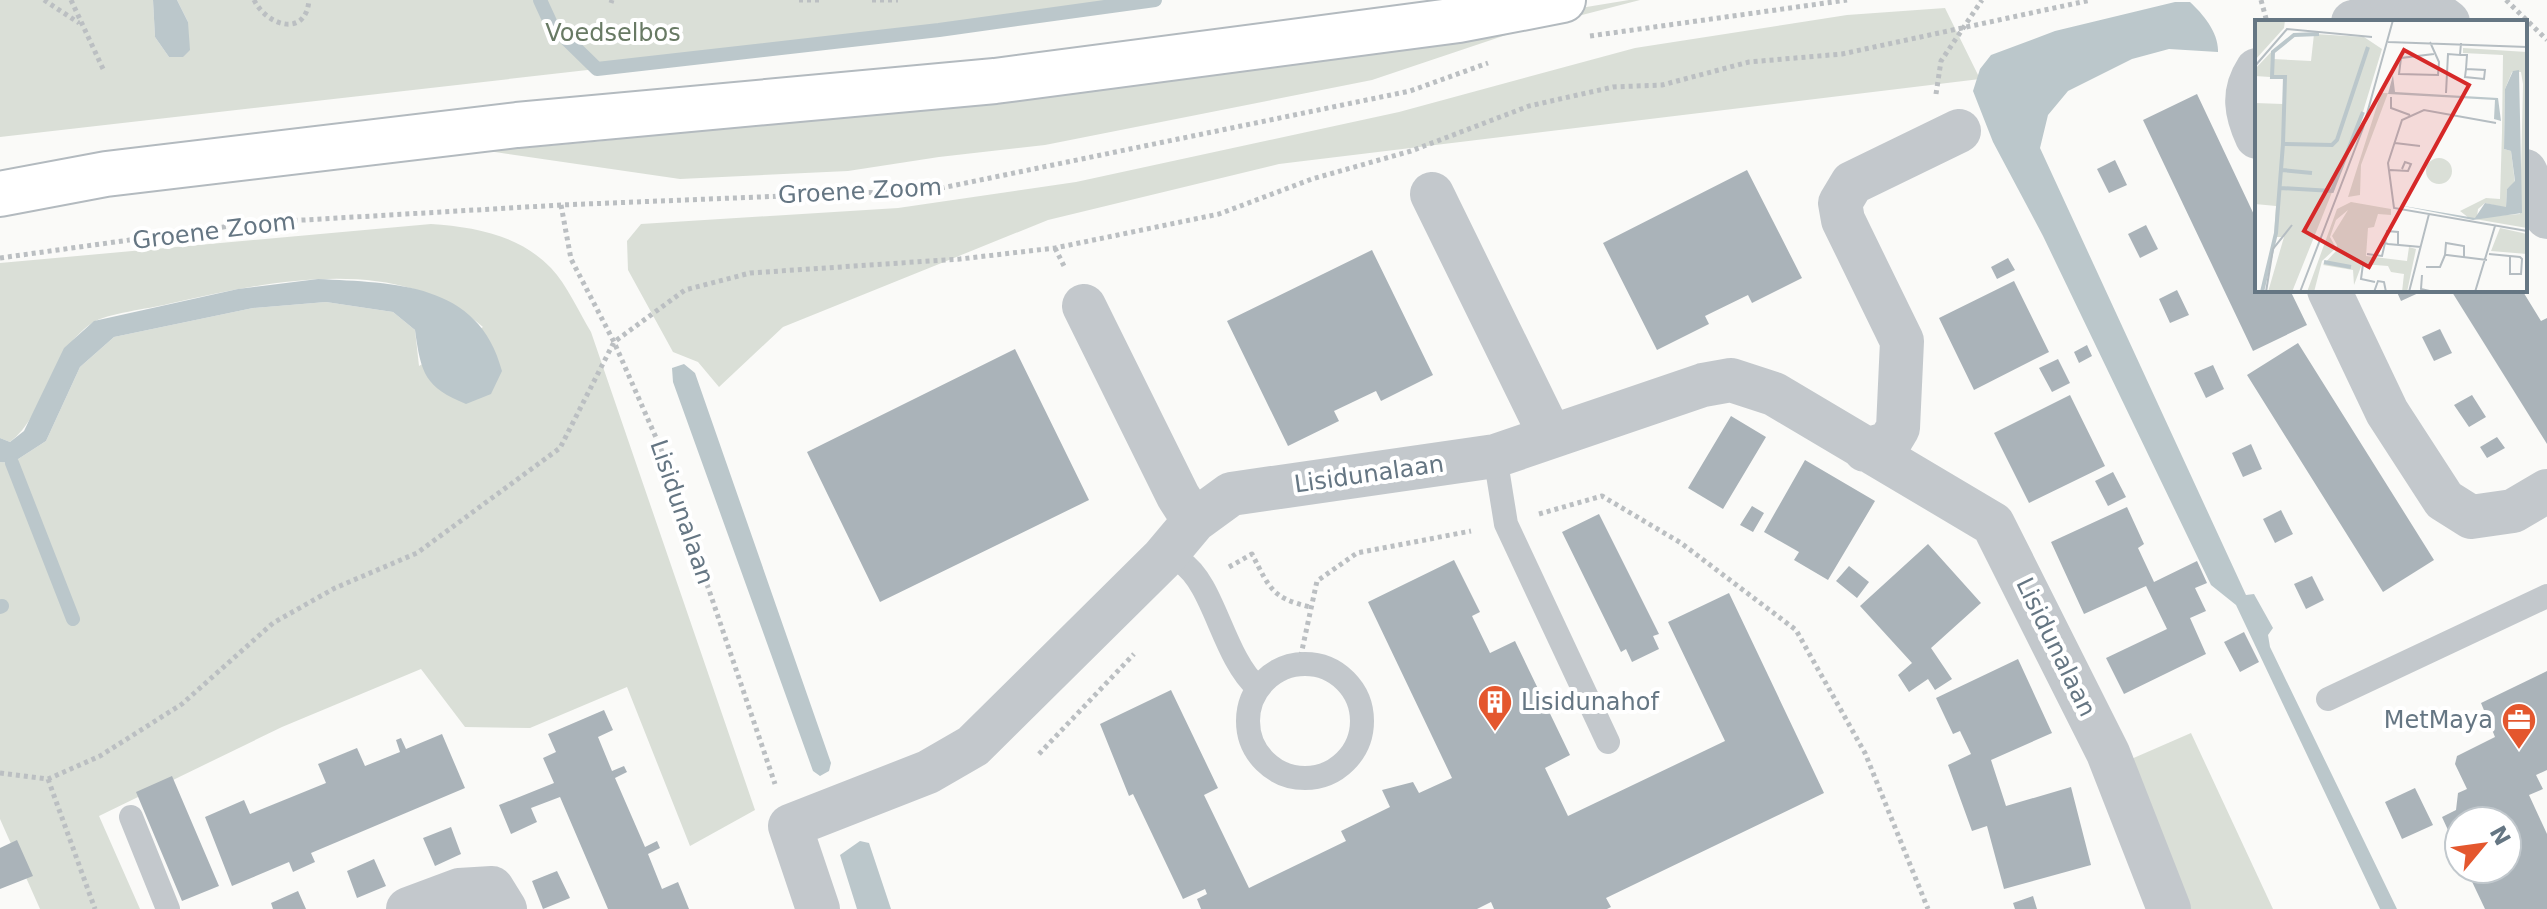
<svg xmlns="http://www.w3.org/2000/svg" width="2547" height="909" viewBox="0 0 2547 909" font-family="'DejaVu Sans',sans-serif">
  <rect width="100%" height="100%" fill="#fafaf8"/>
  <!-- green -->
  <path fill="#dadfd7" d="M0 0H153L155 37 169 57H183L188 22 177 0H1153L939 30 0 137Z
    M1629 0H1640L1512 33 1372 80 1045 145 939 157 848 171 680 179 488 151 603 141 1250 62Z
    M1945 8 1980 79 1279 164 1048 220 783 327 719 387 698 362 673 352 628 270 627 241 641 224 898 208 1076 182 1399 112 1635 48 1847 15Z
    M431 224C475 227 519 235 551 268 567 285 579 312 591 332L755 810 690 846 627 687 530 728 465 727 421 669 282 727 99 816 140 909H40L0 819V462L12 463 46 441 80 367 114 337 253 308 326 302 393 312 415 330 419 366 483 327C398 252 270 281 168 304 149 309 107 313 92 323 46 355 47 414 10 442L0 438V263Z
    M2191 733 2273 909H2187L2129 760Z"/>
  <!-- water -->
  <path fill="#bbc7cb" d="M153 0H177L188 22 190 50 183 57H169L155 37Z
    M2175 2H2190C2203 14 2219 33 2218 52L2169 49 2132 59 2068 91 2048 115 2040 148 2246 595 2254 594 2273 628 2268 635 2270 647 2397 909H2380L2236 605 2211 585 2043 236 1993 142 1973 91 1980 69 1991 55 2055 31Z
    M318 279C394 283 479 282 502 371L491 394 466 404C425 387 421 374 415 330L393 312 326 302 253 308 114 337 80 367 46 441 12 463 0 462V438L10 442 24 431 64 348 94 321 238 289Z
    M684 364 695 373 831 763 829 771 820 776 813 771 673 382 672 368Z
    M860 841 869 843 891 909H857L840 855Z"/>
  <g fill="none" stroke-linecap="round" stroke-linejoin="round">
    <!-- stream -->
    <path stroke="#bbc7cb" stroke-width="14" d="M540 0 551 24 597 69 939 30 1155 0
      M12 463 73 619
      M0 607 2 606"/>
  </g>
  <!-- building -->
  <path fill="#aab3b9" d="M2197 94 2257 221V290H2290L2307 325 2253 351 2143 120Z
    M2115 160 2127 185 2109 193 2097 169Z
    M1747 170 1802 278 1752 303 1748 295 1705 316 1709 324 1657 350 1603 243Z
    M2146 225 2158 249 2140 258 2128 234Z
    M1372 250 1433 375 1381 401 1376 391 1334 411 1339 421 1288 446 1227 321Z
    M2008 258 2015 270 1997 279 1991 267Z
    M2014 281 2049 352 1974 390 1939 318Z
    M2177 290 2189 315 2170 323 2159 299Z
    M2396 290H2425L2401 301Z
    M2455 290H2522L2541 321 2547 318V444L2452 292Z
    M2440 329 2452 353 2434 361 2422 337Z
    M2298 343 2434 560 2383 592 2247 375Z
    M2087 345 2092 356 2079 363 2074 352Z
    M1015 349 1089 500 880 602 807 452Z
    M2058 359 2070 383 2052 392 2039 368Z
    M2213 365 2224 389 2206 398 2194 373Z
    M2070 395 2105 466 2029 503 1994 433Z
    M2472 395 2486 417 2469 427 2454 405Z
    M1731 416 1766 437 1723 509 1688 488Z
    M2497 437 2505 448 2487 458 2480 447Z
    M2251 444 2262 469 2243 477 2232 453Z
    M1805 460 1875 501 1828 580 1794 560 1799 552 1764 532Z
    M2113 472 2126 497 2108 506 2095 481Z
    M1752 506 1764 513 1753 532 1740 525Z
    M2127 507 2144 544 2138 548 2154 582 2197 561 2207 583 2195 588 2206 611 2190 618 2206 654 2124 694 2106 658 2167 629 2146 586 2084 614 2051 542Z
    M2281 510 2293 534 2275 543 2263 519Z
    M1599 514 1659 634 1653 636 1659 649 1632 662 1626 649 1621 652 1562 532Z
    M1928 544 1981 603 1931 648 1952 679 1935 690 1928 679 1909 692 1898 675 1912 663 1860 606Z
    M1454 560 1480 612 1472 616 1490 653 1515 641 1570 755 1545 768 1568 816 1725 741 1668 622 1729 593 1824 793 1606 898 1611 907 1607 909H1494L1491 902 1477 909H1201L1197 899 1207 894 1205 889 1183 899 1133 794 1129 796 1100 724 1171 690 1218 788 1204 795 1249 888 1346 841 1341 831 1390 807 1382 790 1413 782 1419 793 1452 778 1368 602Z
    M1849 566 1869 582 1857 598 1836 581Z
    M2312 576 2324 600 2306 609 2294 584Z
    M2244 632 2259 662 2240 672 2224 642Z
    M2018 659 2052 733 1991 760 2006 806 2071 787 2091 865 2004 889 1987 826 1972 831 1948 765 1971 754 1960 731 1953 734 1936 698Z
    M2547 671V770L2536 775 2543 789 2529 795 2547 834V909H2485L2466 869H2507V821H2459V854L2442 817 2456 810 2458 793 2467 789 2455 764 2457 756 2495 737 2481 703Z
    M604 710 613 730 598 737 612 771 624 766 627 772 615 778 645 847 657 841 660 848 648 854 662 889 678 882 689 909H608L560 797 531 808 537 822 511 834 499 805 554 783 543 758 556 752 548 734Z
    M442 734 465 788 311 853 315 862 293 872 289 862 232 886 205 817 244 800 250 814 326 783 318 764 357 748 365 766 400 752 396 740 401 738 406 749Z
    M172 776 219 886 182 901 136 792Z
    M2415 788 2433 825 2402 839 2385 802Z
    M451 827 461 854 435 866 423 838Z
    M17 840 33 876 0 889V848Z
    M374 859 386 886 357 898 347 871Z
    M557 871 570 898 543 909 532 881Z
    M298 891 306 909H273L271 903Z
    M2033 896 2037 909H2015L2013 903Z"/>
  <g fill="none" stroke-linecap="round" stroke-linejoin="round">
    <!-- secondary casing -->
    <g stroke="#b3babf" stroke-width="48">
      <path id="secondary" d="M0 194 106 174 517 125 995 81 1459 20 1563 0"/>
    </g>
    <!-- path -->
    <path stroke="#bbbfc2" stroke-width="5" stroke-dasharray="4 4" stroke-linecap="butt" d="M44 0 79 23
      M71 0 104 71
      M254 0C267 26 306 38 309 0
      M799 0H822
      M872 0H898
      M2261 0 2267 22
      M2506 0 2547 40
      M611 3 612 0
      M1590 36 1847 0
      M1936 94 1941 61 1982 0
      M561 205 571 259 614 342 661 449 775 784
      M1055 248 1065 268
      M0 258 252 223 561 205 932 190 1410 91 1488 63
      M1539 514 1602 496 1681 543 1796 630 1865 753 1928 909
      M1229 567 1252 554C1270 589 1272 598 1310 607
      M1299 664 1317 581 1357 553 1471 531
      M1039 754 1134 654
      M0 773 48 779 100 756 182 704 273 623 335 588 417 553 560 448 614 342 685 290 750 273 960 259 1055 248 1219 214 1312 179 1411 151 1529 106 1613 87 1662 85 1749 62 1842 54 2091 0
      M48 779 95 909"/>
    <!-- lane -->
    <path stroke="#c3c8cc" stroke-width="24" d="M1495 456 1506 524 1608 742
      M1163 558C1168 559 1177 559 1181 562 1214 583 1223 657 1257 687
      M1248 721a57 57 0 1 1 114 0a57 57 0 1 1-114 0Z
      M2328 699 2547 596
      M131 817 168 909"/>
    <!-- street -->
    <path stroke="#c3c8cc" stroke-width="44" d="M2353 22C2385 13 2422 0 2448 22
      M2257 70C2242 93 2246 113 2257 137
      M2525 171 2547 217
      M1432 194 1550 435
      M2329 290 2387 412 2444 500 2471 517 2513 511 2547 491
      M1084 306 1178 496 1194 521
      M1865 450 1889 443 1898 428 1902 341 1843 220 1840 203 1852 183 1959 131
      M408 909 459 890 492 888 505 909
      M818 909 790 826 928 772 973 746 1163 558 1194 521 1231 494 1495 456 1703 385 1731 380 1774 394 1993 524 2108 753 2169 909"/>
    <!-- secondary -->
    <use href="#secondary" stroke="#fff" stroke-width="44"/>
  </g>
  <!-- icons -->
  <defs>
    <g id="building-pin" transform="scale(1.8)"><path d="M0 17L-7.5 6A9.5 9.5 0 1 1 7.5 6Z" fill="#e4572e" stroke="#fff"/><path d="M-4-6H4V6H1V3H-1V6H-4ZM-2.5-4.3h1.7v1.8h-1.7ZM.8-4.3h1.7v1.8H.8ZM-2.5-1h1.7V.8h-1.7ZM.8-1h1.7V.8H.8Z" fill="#fff"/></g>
    <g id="office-pin" transform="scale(1.8)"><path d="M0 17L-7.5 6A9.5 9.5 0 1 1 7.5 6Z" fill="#e4572e" stroke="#fff"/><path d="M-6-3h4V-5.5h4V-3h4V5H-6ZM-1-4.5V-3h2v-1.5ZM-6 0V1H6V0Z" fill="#fff"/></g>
  </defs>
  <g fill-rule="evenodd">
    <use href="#building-pin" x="1495" y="702"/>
    <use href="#office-pin" x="2519" y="720"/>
  </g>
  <g text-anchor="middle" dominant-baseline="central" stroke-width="8" stroke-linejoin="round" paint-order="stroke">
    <!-- park labels -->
    <g font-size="24" fill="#687a64" stroke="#fff">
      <text x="613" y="33">Voedselbos</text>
    </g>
    <!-- street labels -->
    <g font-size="24" fill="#657683" stroke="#fff">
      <text transform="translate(860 191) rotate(-3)">Groene Zoom</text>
      <text transform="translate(214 231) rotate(-7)">Groene Zoom</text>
      <text transform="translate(1369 474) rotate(-8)">Lisidunalaan</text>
      <text transform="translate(682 512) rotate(71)">Lisidunalaan</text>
      <text transform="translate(2056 647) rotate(64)">Lisidunalaan</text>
    </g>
    <!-- poi labels -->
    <g font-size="24" fill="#657683" stroke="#fff" text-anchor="start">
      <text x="1521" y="702">Lisidunahof</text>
      <text x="2493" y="720" text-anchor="end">MetMaya</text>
    </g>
  </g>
  <!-- overview -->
  <g transform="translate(2255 20)">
    <rect width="272" height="272" fill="#fafaf8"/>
    <path d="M0 0H30L29 8 0 40ZM59 14 109 17 127 29 104 105 37 272H13L29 217H19L21 186 0 184V83L28 84 30 58 0 56V49L18 30V39L56 41ZM208 28 272 32V208L214 198 205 191 231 178 245 179 247 112 248 35 208 33ZM257 52H266L268 64 265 194 222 197 223 189 230 183 251 188 252 169 260 163 256 131 249 129 250 69ZM126 73H133L106 145 105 175 93 177ZM171 151a13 13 0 1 1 26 0a13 13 0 1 1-26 0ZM96 182 136 189V195L123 194 119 207 113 208 111 236 152 241 154 227 161 229 152 272H147L149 254 136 252 133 246 107 244 99 265 98 250 68 245 81 231 82 225 77 216 93 190 81 200 75 217 81 228 67 241 59 272H52L82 189ZM245 208 272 214V234L236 231Z" fill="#dadfd7" fill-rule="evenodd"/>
    <path d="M264 50 267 193 218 200 143 185 220 198 230 183 251 187 252 169 260 161 256 131 249 129 250 69 258 51ZM138 55 140 72 243 78 246 101 239 99 240 80 133 74Z" fill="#bbc7cb"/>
    <path fill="none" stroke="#bbc7cb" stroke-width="4" d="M29 124 77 125 82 120 113 27M27 150 57 153M25 168 77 171 108 92M69 242 96 247M7 272 21 213 28 124 30 57H17L18 32 39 15 64 14"/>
    <path fill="none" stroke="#b5bdc2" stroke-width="2" d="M133 22 272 27M175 22 184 42 183 55 144 54 146 38 179 34M205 35H212L211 49 210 57 229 59 230 50 211 49M0 46 32 9 117 17M191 73 193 34 205 35 206 23M136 77V88L155 95M241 103 169 90 147 100 133 143 139 188 272 211M140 123 165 126M135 150 153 151 156 144 150 142 147 149M143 225V212L132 211 130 223 133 224 166 227M112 234 127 236 130 223M234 234 265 237 267 239 266 254H255V236M209 237V226L191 223 190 235H192L232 240M108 244 106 259 120 262M171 247H185L190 235M167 255 166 269 179 272M11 272 18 229 37 205M45 272 108 108 138 0M119 272 123 261 129 262 131 272M154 272 174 194M220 272 240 206"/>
    <path fill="#d62828" fill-opacity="0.15" stroke="#d62828" stroke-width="4" d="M149 30 214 65 114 247 49 211Z"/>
    <rect width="272" height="272" fill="none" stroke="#657683" stroke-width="4"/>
  </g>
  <!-- north arrow -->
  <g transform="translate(2483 845) rotate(61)"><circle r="38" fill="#ffffff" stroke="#c1c8cd" stroke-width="2"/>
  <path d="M0-6L14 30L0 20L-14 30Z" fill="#e4572e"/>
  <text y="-12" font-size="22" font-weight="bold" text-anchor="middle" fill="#657683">N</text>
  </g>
</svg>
